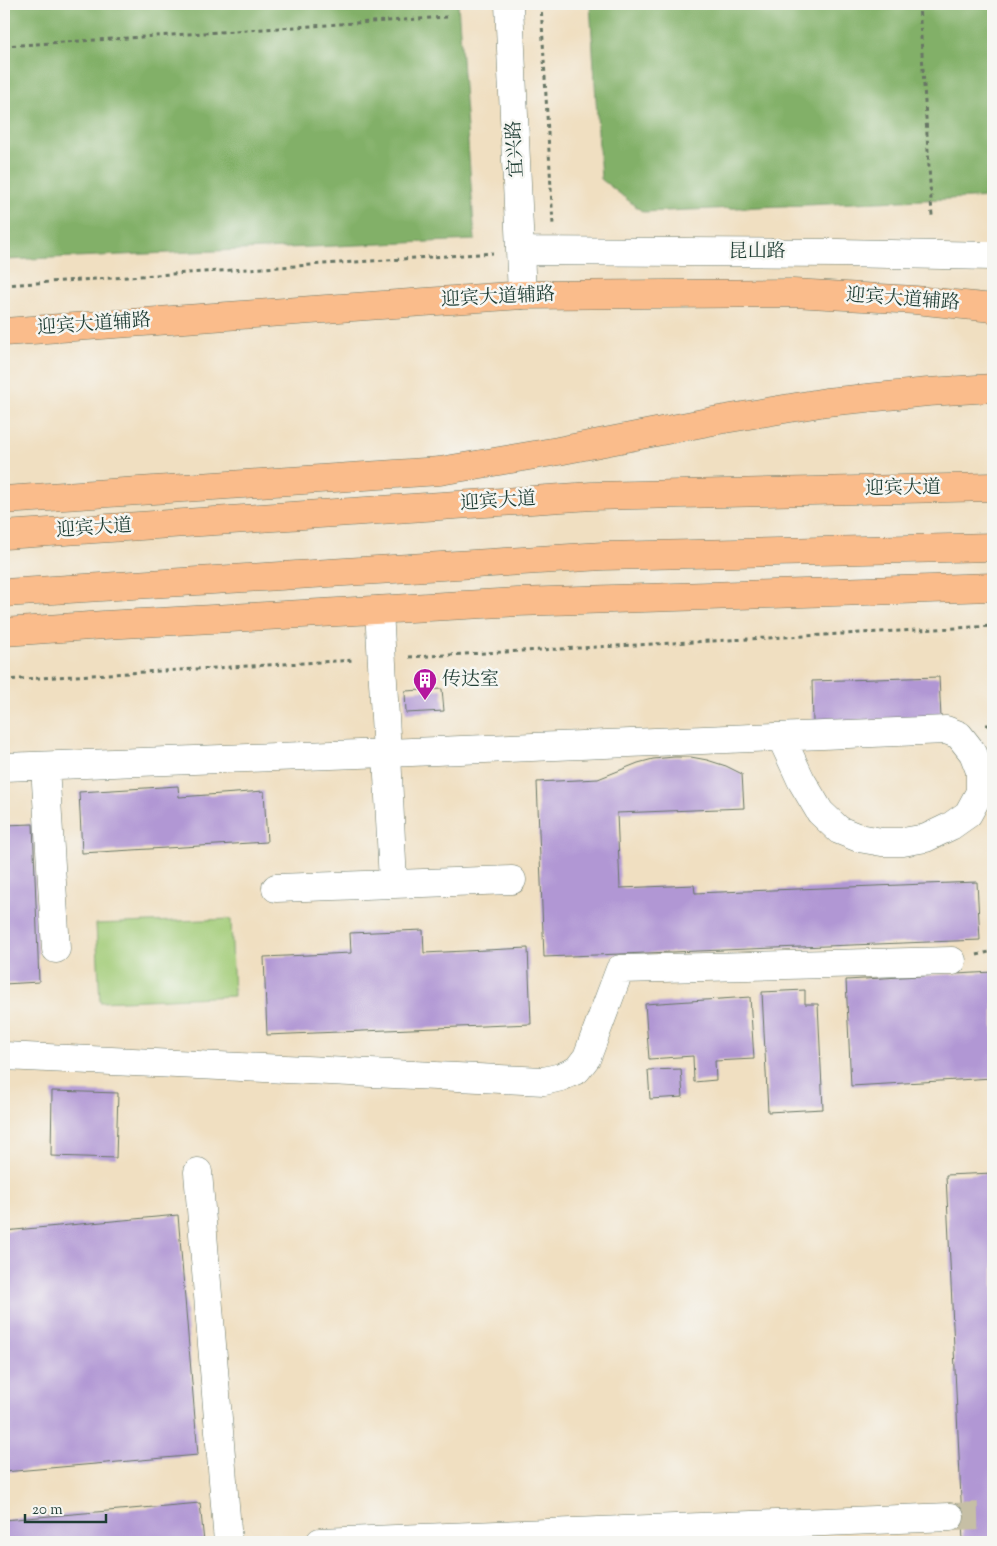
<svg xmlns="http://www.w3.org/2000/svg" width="997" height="1546" viewBox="0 0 997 1546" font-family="'Sorts Mill Goudy','Noto Serif SC',serif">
  <rect width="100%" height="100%" fill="#f6f6f2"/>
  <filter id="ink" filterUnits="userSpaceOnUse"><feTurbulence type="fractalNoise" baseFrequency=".02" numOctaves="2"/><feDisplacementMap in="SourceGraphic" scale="10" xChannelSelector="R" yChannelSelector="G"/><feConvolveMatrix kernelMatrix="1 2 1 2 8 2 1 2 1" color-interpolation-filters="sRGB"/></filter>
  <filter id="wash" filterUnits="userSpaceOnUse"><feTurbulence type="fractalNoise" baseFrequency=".0096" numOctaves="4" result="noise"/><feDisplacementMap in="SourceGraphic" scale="20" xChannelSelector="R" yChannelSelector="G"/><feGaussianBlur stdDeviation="1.12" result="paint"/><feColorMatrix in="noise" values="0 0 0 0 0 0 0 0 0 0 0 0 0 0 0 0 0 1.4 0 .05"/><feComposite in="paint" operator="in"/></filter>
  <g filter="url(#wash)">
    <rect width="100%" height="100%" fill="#f0dfc1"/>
    <!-- green -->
    <path fill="#a3cc78" stroke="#618456" d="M231 919 234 996 100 1002 96 924Z"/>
    <!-- forest -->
    <path fill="#82b068" stroke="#50764e" d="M4 4H458L475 240 4 260Z
      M590 4H993V197L643 212 601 179Z"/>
    <g id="blocks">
      <!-- building -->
      <path fill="#b197d4" d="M939 677 941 718 813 722 812 681Z
        M442 689 444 711 406 713 405 691Z
        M674 757H691L707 760 726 766 742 774 744 808 617 813 620 888 694 885 695 893 977 882 980 940 544 957 537 782 598 779 638 763 653 759Z
        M178 786 179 797 264 791 267 842 82 853 79 792Z
        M33 824 39 982 4 984V825Z
        M423 930 424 953 528 948 531 1024 267 1035 264 957 351 953 350 933Z
        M993 972V1078L851 1086 846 980Z
        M805 990V1004H818L823 1109 768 1112 762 992Z
        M750 997 754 1059 715 1061 716 1080 694 1082 693 1056 649 1059 645 1004Z
        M681 1069 683 1097 650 1099 648 1070Z
        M52 1091 118 1093 116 1158 51 1156Z
        M993 1173V1542H963L946 1175Z
        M178 1215 198 1455 4 1472V1231Z
        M200 1503 204 1542H4V1520Z"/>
    </g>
  </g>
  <g filter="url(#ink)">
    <use href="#blocks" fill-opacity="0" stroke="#687665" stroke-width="1"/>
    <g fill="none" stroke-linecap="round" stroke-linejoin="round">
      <!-- minor-tunnel -->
      <path stroke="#c6bfa5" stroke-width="28" stroke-dasharray="28 14" stroke-linecap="butt" d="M950 1517 993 1516"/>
      <!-- minor casing -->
      <g stroke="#687665" stroke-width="29">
        <path id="minor" d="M509 4 522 295
          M521 251 839 253 993 256
          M45 766 56 949
          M4 767 387 753 379 610
          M393 884 387 753 946 730 959 735 973 753 980 771V792L968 814 951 826 926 838 903 842H882L859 838 839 830 820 812 801 780 781 737
          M276 888 512 880
          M4 1056 544 1081 561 1077 577 1070 587 1057 620 969 952 961
          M198 1172 228 1542
          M320 1542 950 1517"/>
      </g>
      <!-- major casing -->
      <g stroke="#687665" stroke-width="29">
        <path id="major" d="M4 332 522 295 793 293 915 300 993 308
          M4 632 104 625 518 602 993 587"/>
      </g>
      <!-- highway casing -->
      <g stroke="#687665" stroke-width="29">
        <path id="highway" d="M4 500 440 471 558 451 713 421 826 402 928 392 993 388
          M4 535 592 496 993 487
          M4 593 603 556 993 547"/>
      </g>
      <!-- path -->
      <path stroke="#687665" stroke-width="3" stroke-dasharray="4 4" stroke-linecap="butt" d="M541 4 553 225
        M919 4 932 216
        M4 46 448 17
        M4 285 493 253
        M409 657 993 626
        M4 680 355 660
        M986 725H993
        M977 955 993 951"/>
      <!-- minor -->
      <use href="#minor" stroke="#fff" stroke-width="28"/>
      <!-- major -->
      <use href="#major" stroke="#fabc8b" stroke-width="28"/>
      <!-- highway -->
      <use href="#highway" stroke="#fabc8b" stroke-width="28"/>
    </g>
  </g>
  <!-- icons -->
  <defs>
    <g id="building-pin" transform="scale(1.25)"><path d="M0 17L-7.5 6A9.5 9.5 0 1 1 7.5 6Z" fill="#b5179e" stroke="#f6f6f2"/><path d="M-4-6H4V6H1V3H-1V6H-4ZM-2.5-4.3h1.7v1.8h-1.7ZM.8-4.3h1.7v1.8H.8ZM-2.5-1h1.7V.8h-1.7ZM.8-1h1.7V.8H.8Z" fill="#fff"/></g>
  </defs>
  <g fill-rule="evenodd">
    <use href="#building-pin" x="425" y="680"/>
  </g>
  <g text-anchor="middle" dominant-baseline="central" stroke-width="5" stroke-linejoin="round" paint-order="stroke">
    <!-- street labels -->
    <g font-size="19" fill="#1f3d34" stroke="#f6f6f2">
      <text transform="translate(516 149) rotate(-93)">宜兴路</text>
      <text x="757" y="252">昆山路</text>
      <text transform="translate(498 298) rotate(-3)">迎宾大道辅路</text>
      <text transform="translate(903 300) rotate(4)">迎宾大道辅路</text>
      <text transform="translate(94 325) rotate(-4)">迎宾大道辅路</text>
      <text transform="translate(903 489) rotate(-1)">迎宾大道</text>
      <text transform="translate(498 502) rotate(-4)">迎宾大道</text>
      <text transform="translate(94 529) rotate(-4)">迎宾大道</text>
    </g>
    <!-- poi labels -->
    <g font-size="19" fill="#1f3d34" stroke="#f6f6f2" text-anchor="start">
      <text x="442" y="680">传达室</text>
    </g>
  </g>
  <!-- margin -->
  <rect width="997" height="1546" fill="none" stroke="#f6f6f2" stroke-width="20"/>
  <!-- scale -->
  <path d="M25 1514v8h81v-8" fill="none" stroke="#1f3d34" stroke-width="2.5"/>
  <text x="32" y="1514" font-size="15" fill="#1f3d34" stroke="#f6f6f2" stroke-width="4" paint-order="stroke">20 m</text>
</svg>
